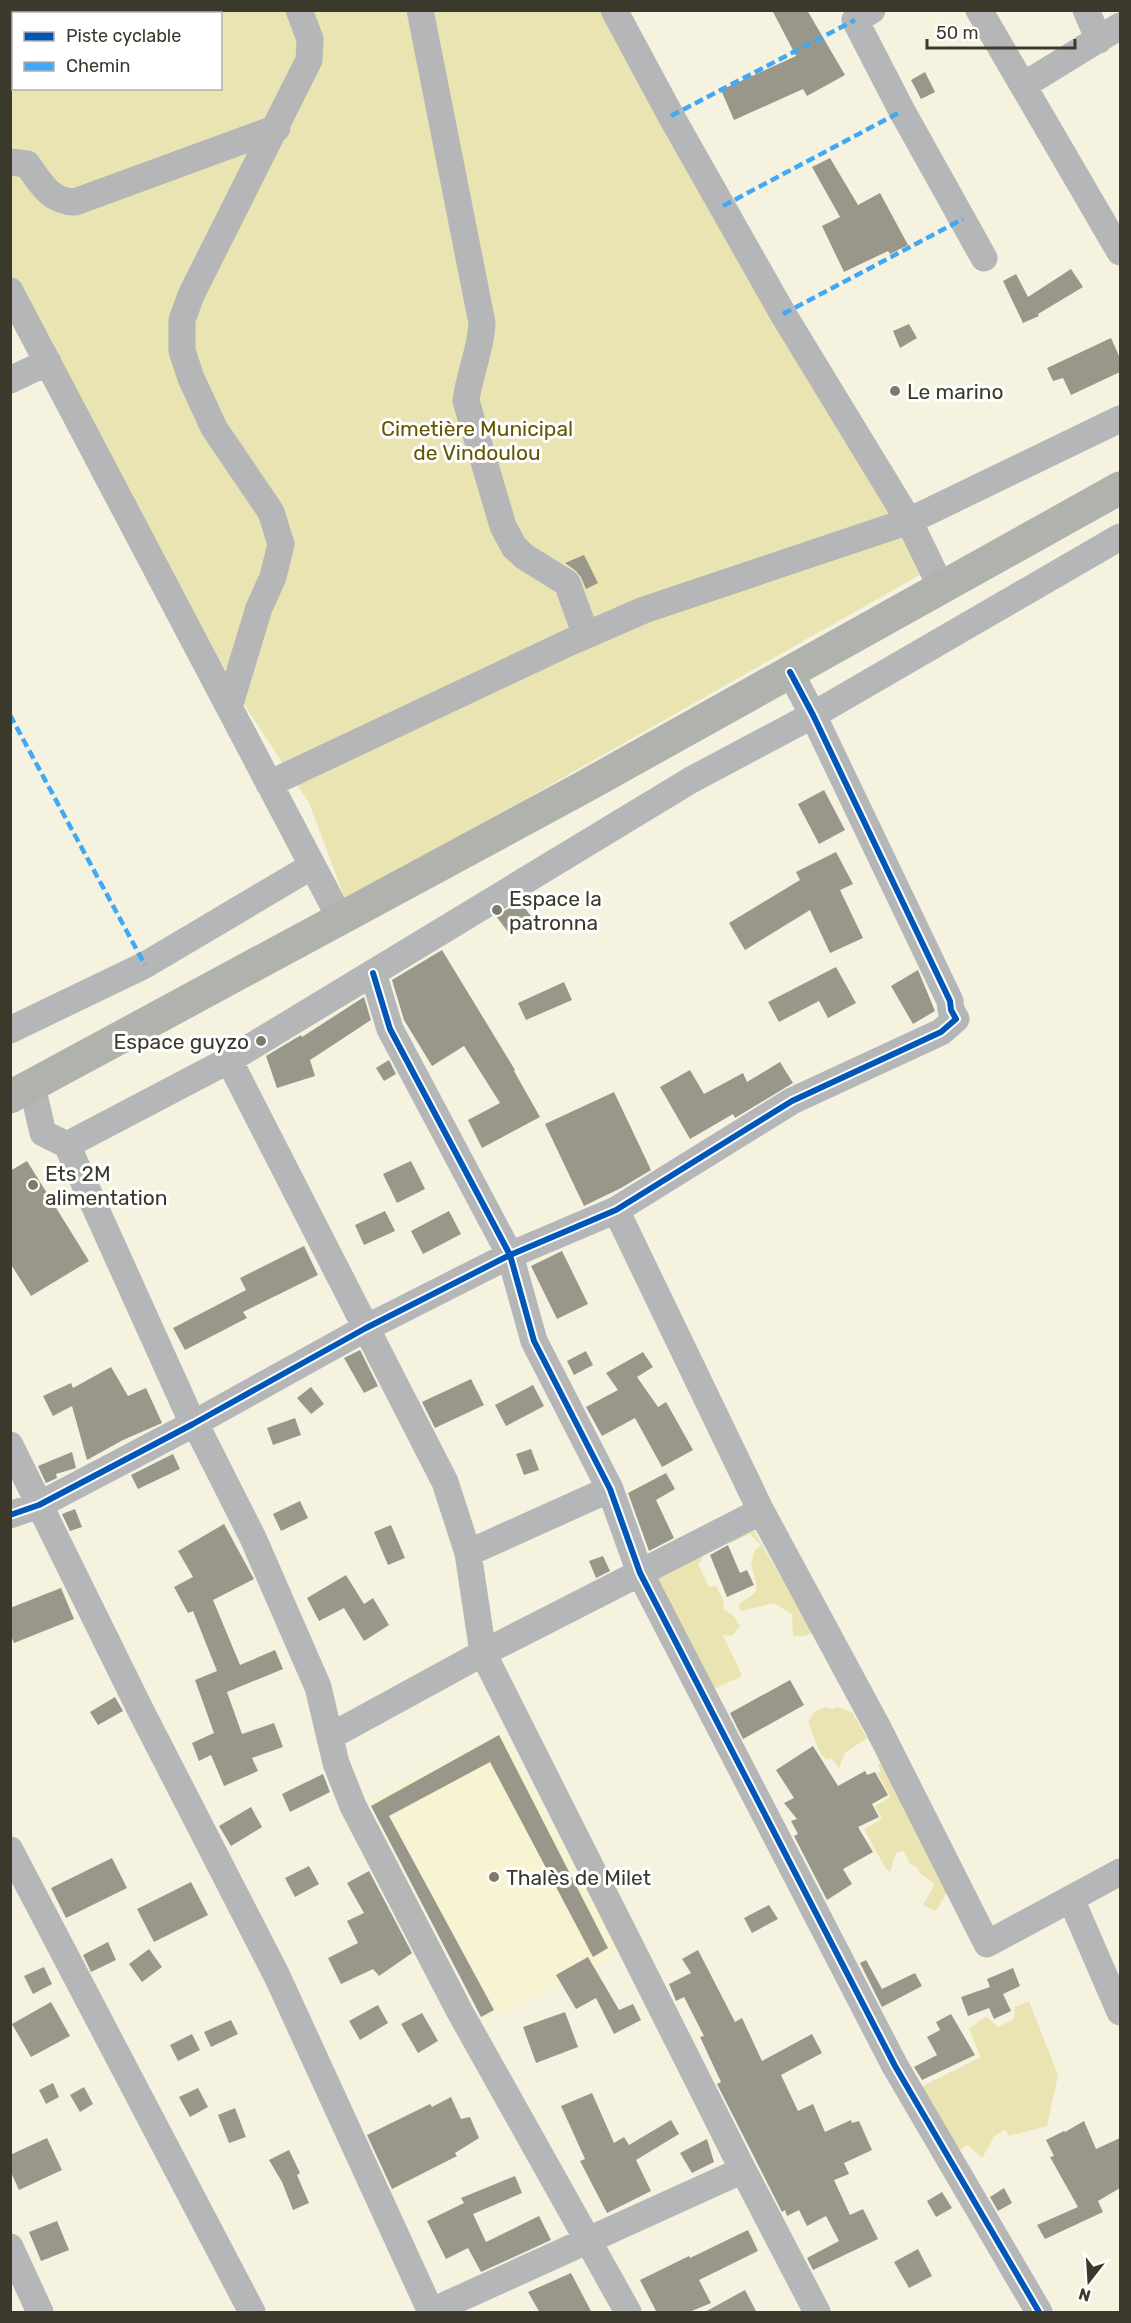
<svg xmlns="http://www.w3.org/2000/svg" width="1131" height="2323" viewBox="0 0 1131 2323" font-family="Rubik,sans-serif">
  <rect width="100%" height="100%" fill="#f5f3e0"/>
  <!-- built -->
  <path fill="#f7f3d3" d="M503 1731 620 1952 485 2023 368 1802Z"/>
  <!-- green -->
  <path fill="#eae3b2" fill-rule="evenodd" d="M10 11H615L932 568 346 901 309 803 247 709 11 283ZM14 14H220V88H14Z
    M751 1526 813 1632 805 1636H793L792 1614 774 1603 741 1611 738 1605 756 1592V1582L751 1564 755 1550 761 1546 750 1534 731 1543 727 1540Z
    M693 1550 703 1558 698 1564 709 1587 716 1586 724 1601 723 1609 734 1616 740 1626 732 1636 723 1635 742 1676 703 1694 648 1574Z
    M825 1707 832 1709 837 1707 852 1712 867 1738 845 1753 839 1768 831 1758 826 1760 819 1751 808 1722 814 1712Z
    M881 1763 950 1887 936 1911 923 1905 935 1884 919 1873 917 1867 910 1864 904 1851 896 1853 890 1872 886 1869 864 1829 882 1819 875 1806 890 1797 877 1773 881 1771 878 1765Z
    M1029 2001 1058 2075 1047 2126 1009 2136 1005 2129 994 2137 982 2158 968 2145 942 2162 905 2095 981 2057 969 2029 986 2016 998 2027 1014 2019 1015 2007Z"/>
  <!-- building -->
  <path fill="#999789" d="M772 10H807L845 75 807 96 803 89 734 120 721 90 796 56Z
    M925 72 935 92 921 99 911 80Z
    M830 158 858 205 880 193 908 245 890 254 888 251 844 272 822 226 840 217 812 167Z
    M1071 269 1083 287 1038 314 1039 316 1023 323 1003 281 1016 274 1028 297Z
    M909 324 917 338 900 348 893 331Z
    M1111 338 1120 358V372L1071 395 1063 378 1053 381 1047 368Z
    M584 555 598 583 586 589 581 577 575 570 565 563Z
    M824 790 845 830 819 844 798 804Z
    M836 852 853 884 840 890 863 938 830 953 810 910 745 950 729 923 800 880 796 872Z
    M520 902 531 916 508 932 496 916Z
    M442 950 515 1070 514 1071 540 1117 482 1148 468 1120 500 1103 464 1046 432 1066 404 1020 392 980Z
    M836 967 856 1003 828 1018 819 1001 779 1022 768 1002Z
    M918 970 935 1011 913 1024 891 986Z
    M564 982 572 1000 526 1020 518 1003Z
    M364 997 371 1020 310 1060 315 1076 277 1088 266 1056 301 1035 302 1037Z
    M389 1060 396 1074 384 1081 376 1068Z
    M780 1062 793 1083 735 1118 733 1114 690 1139 660 1087 690 1070 704 1094 743 1073 747 1082Z
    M614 1092 651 1170 621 1188 584 1206 545 1124Z
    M27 1161 89 1261 31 1296 10 1263V1171Z
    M411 1161 425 1189 397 1203 383 1174Z
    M385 1211 395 1231 364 1245 355 1225Z
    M449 1211 461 1234 423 1254 411 1231Z
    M304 1246 318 1275 243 1312 247 1318 185 1350 173 1328 246 1290 240 1278Z
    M562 1251 588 1304 557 1319 531 1266Z
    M360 1350 378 1386 364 1393 344 1358Z
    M586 1351 593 1365 574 1375 567 1361Z
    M643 1352 653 1367 637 1377 658 1407 666 1402 693 1450 662 1467 635 1418 602 1436 586 1407 618 1390 606 1373Z
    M111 1367 128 1396 146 1388 162 1423 123 1440 87 1460 72 1406 53 1416 43 1396 71 1383 73 1388Z
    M471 1379 484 1405 435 1428 422 1402Z
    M533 1385 544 1406 506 1426 495 1405Z
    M311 1387 324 1404 311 1414 297 1398Z
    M295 1418 301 1435 273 1445 267 1428Z
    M531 1449 539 1470 524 1475 516 1454Z
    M72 1452 76 1468 56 1474 57 1478 46 1483 38 1466Z
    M173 1454 180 1469 138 1489 131 1475Z
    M666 1473 675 1489 656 1500 674 1538 649 1551 628 1493Z
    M300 1501 308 1518 281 1531 273 1514Z
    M75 1509 82 1527 70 1531 62 1514Z
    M224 1524 254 1579 213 1600 240 1665 275 1650 283 1669 227 1692 242 1734 274 1723 283 1747 252 1758 258 1771 224 1786 211 1755 199 1761 192 1743 214 1733 195 1680 217 1671 193 1611 188 1613 174 1587 193 1577 178 1551Z
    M391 1525 405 1558 388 1565 374 1532Z
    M728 1545 740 1573 747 1570 754 1585 727 1597 710 1555Z
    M603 1556 610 1571 596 1578 589 1561Z
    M346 1575 364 1604 373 1598 389 1625 364 1641 344 1608 319 1621 307 1598Z
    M61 1588 74 1619 14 1643 10 1634V1608Z
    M790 1680 804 1705 743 1739 730 1713Z
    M115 1697 123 1711 98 1725 90 1712Z
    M499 1735 608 1948 593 1957 490 1762 389 1816 494 2010 481 2017 371 1806Z
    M813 1746 838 1786 865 1771 867 1775 875 1772 888 1795 872 1804 879 1817 858 1827 873 1852 843 1869 852 1884 827 1900 794 1836 798 1834 791 1821 797 1819 784 1803 794 1798 776 1770Z
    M323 1774 330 1792 290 1812 282 1794Z
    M251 1807 262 1827 231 1846 219 1826Z
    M112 1858 127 1888 66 1918 51 1888Z
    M309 1866 319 1884 295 1897 285 1878Z
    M369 1871 412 1953 379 1976 373 1969 341 1984 328 1958 358 1943 347 1921 364 1913 347 1883Z
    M191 1882 208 1915 154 1942 137 1909Z
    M769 1905 778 1919 752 1933 744 1918Z
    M108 1942 116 1960 91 1972 83 1955Z
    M149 1949 162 1967 142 1982 129 1964Z
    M698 1950 735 2022 742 2018 762 2061 812 2034 822 2053 781 2075 798 2111 813 2104 825 2132 851 2120 852 2123 859 2121 872 2150 844 2163 849 2174 834 2180 850 2215 863 2209 878 2239 813 2270 807 2258 839 2241 826 2216 807 2226 799 2210 787 2216 785 2210 782 2212 717 2084 721 2082 700 2037 704 2036 684 1997 676 2001 669 1984 691 1973 682 1959Z
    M588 1957 619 2010 633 2004 641 2020 614 2034 596 1998 576 2009 556 1975Z
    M866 1960 882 1989 915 1973 922 1986 882 2007 860 1963Z
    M44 1967 52 1984 33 1994 24 1976Z
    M1013 1968 1020 1986 1003 1994 1011 2011 994 2019 989 2008 968 2016 961 1997 990 1987 987 1979Z
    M51 2002 70 2036 31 2057 12 2024Z
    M378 2005 388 2023 360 2040 349 2021Z
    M565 2012 578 2047 536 2063 523 2027Z
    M422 2013 438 2041 418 2053 401 2024Z
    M951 2014 975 2055 922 2080 914 2067 937 2055 927 2037 940 2030 936 2022Z
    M231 2020 238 2034 211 2047 204 2032Z
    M192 2034 200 2050 178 2061 170 2045Z
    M53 2083 59 2097 46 2104 39 2090Z
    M84 2087 93 2104 80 2112 70 2095Z
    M198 2088 208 2107 190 2117 179 2097Z
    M592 2093 614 2143 624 2137 629 2145 671 2120 679 2134 636 2160 651 2191 607 2213 580 2161 585 2159 561 2106Z
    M451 2097 461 2119 470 2117 479 2138 455 2153 457 2156 392 2189 367 2135 430 2104 432 2107Z
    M235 2108 246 2137 229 2143 218 2115Z
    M1084 2121 1096 2149 1120 2138V2188L1098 2201 1103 2212 1045 2239 1037 2225 1078 2207 1050 2157 1054 2156 1046 2140 1064 2131 1065 2132Z
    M47 2138 62 2170 19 2190 10 2170V2155Z
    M707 2139 714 2162 692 2173 680 2153Z
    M289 2150 300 2173 297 2175 309 2203 293 2210 282 2182 269 2160Z
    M515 2176 522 2193 473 2214 486 2242 539 2216 551 2240 481 2272 468 2248 446 2259 427 2221 464 2203 461 2198Z
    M1004 2188 1012 2203 998 2211 990 2197Z
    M942 2192 952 2208 936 2217 927 2201Z
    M57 2221 69 2250 41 2261 29 2232Z
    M748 2230 758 2251 699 2280 711 2303 687 2313H657L640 2280 689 2256 690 2258Z
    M918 2249 932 2276 909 2288 894 2262Z
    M571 2273 592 2313H540L528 2292Z
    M745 2290 757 2313H703Z"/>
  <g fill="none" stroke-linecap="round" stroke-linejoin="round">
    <!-- minor -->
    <path stroke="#b4b6b7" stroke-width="27" d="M420 10 482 323C481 350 469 374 466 401L503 526 514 547 525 557 567 583 586 635
      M614 10 671 116 783 314 909 521 942 589
      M872 10 855 20 902 111 984 258
      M979 10 1120 252
      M1086 10 1099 40
      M1024 85 1120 26
      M10 162 27 164C41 183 49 201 75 202L277 128
      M10 291 340 918
      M10 380 48 362
      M229 707 259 608 273 577 281 544 271 512 214 428 191 378 182 351V320L191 295 309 60 310 39 299 10
      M269 784 568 643 644 610 909 521 1120 419
      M373 973 390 1029 510 1255 534 1341 610 1489 640 1573 895 2066 1039 2312
      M10 1030 145 965 312 866
      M229 1060 445 1482 468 1553 483 1653 743 2170 817 2312
      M32 1086 43 1133 67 1145 193 1424 199 1431 253 1538 318 1687 336 1763 353 1806 460 2012 628 2312
      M67 1145 229 1060 691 780 813 715 1120 537
      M616 1210 761 1511 877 1726 987 1944 1120 1872
      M10 1445 140 1709 277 1976 431 2312
      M10 1515 39 1505 193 1424 366 1328 510 1255 616 1210 792 1101 941 1032 956 1019 951 1010 950 1001 813 715 790 672
      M468 1553 610 1489
      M331 1736 483 1653 761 1511
      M10 1850 252 2312
      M1071 1899 1120 2012
      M10 2247 40 2312
      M430 2312 743 2170"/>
    <!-- highway -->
    <path stroke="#b0b2ae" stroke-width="33" d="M10 1097 582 788 1120 488"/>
    <!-- quiet -->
    <path stroke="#3fa9f5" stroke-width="4.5" stroke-dasharray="9 4.5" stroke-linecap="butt" d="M671 116 855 20
      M723 206 902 111
      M783 314 963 219
      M10 715 145 965"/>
    <!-- cycleway casing -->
    <g stroke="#fff" stroke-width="10">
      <path id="cycleway" d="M373 973 390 1029 510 1255 534 1341 610 1489 640 1573 895 2066 1039 2312
        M10 1515 39 1505 193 1424 366 1328 510 1255 616 1210 792 1101 941 1032 956 1019 951 1010 950 1001 813 715 790 672"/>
    </g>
    <!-- cycleway -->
    <use href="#cycleway" stroke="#0057b8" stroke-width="6"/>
  </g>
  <!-- markers -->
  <g fill="#7c7a6b" stroke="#fff" stroke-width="2">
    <circle cx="895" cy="391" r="6"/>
    <circle cx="497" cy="910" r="6"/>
    <circle cx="261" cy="1041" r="6"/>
    <circle cx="33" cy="1185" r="6"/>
    <circle cx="494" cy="1877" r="6"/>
  </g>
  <g text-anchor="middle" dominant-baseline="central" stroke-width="6" stroke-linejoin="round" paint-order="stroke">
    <!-- poi labels -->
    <g font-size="21" fill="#3b392c" stroke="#fff" text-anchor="start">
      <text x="907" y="391">Le marino</text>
      <text x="509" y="898">Espace la<tspan x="509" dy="24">patronna</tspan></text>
      <text x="249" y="1041" text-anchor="end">Espace guyzo</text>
      <text x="45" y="1173">Ets 2M<tspan x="45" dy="24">alimentation</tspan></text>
      <text x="506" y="1877">Thalès de Milet</text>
    </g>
    <!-- park labels -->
    <g font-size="21" fill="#625600" stroke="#fff">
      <text x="477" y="428">Cimetière Municipal<tspan x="477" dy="24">de Vindoulou</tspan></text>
    </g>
  </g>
  <!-- border -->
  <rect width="1131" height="2323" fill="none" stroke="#3b392c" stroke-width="24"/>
  <!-- legend -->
  <rect x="12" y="12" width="210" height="78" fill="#ffffff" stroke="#b1b0ab" stroke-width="1.5"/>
  <rect x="24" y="32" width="30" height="9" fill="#0057b8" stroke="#b1b0ab" stroke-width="1.5"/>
  <text x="66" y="42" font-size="18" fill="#3b392c">Piste cyclable</text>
  <rect x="24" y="62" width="30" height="9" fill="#3fa9f5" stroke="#b1b0ab" stroke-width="1.5"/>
  <text x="66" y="72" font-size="18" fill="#3b392c">Chemin</text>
  <!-- north arrow -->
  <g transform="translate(1089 2281) rotate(197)" stroke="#ffffff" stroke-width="4.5" paint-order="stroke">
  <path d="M0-4.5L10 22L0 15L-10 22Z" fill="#3b392c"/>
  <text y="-9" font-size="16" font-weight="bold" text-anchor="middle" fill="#3b392c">N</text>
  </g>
  <!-- scale -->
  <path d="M927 39v9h148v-9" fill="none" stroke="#3b392c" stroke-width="3"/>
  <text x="936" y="39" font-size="18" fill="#3b392c" stroke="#ffffff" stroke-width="4.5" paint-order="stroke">50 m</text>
</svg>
